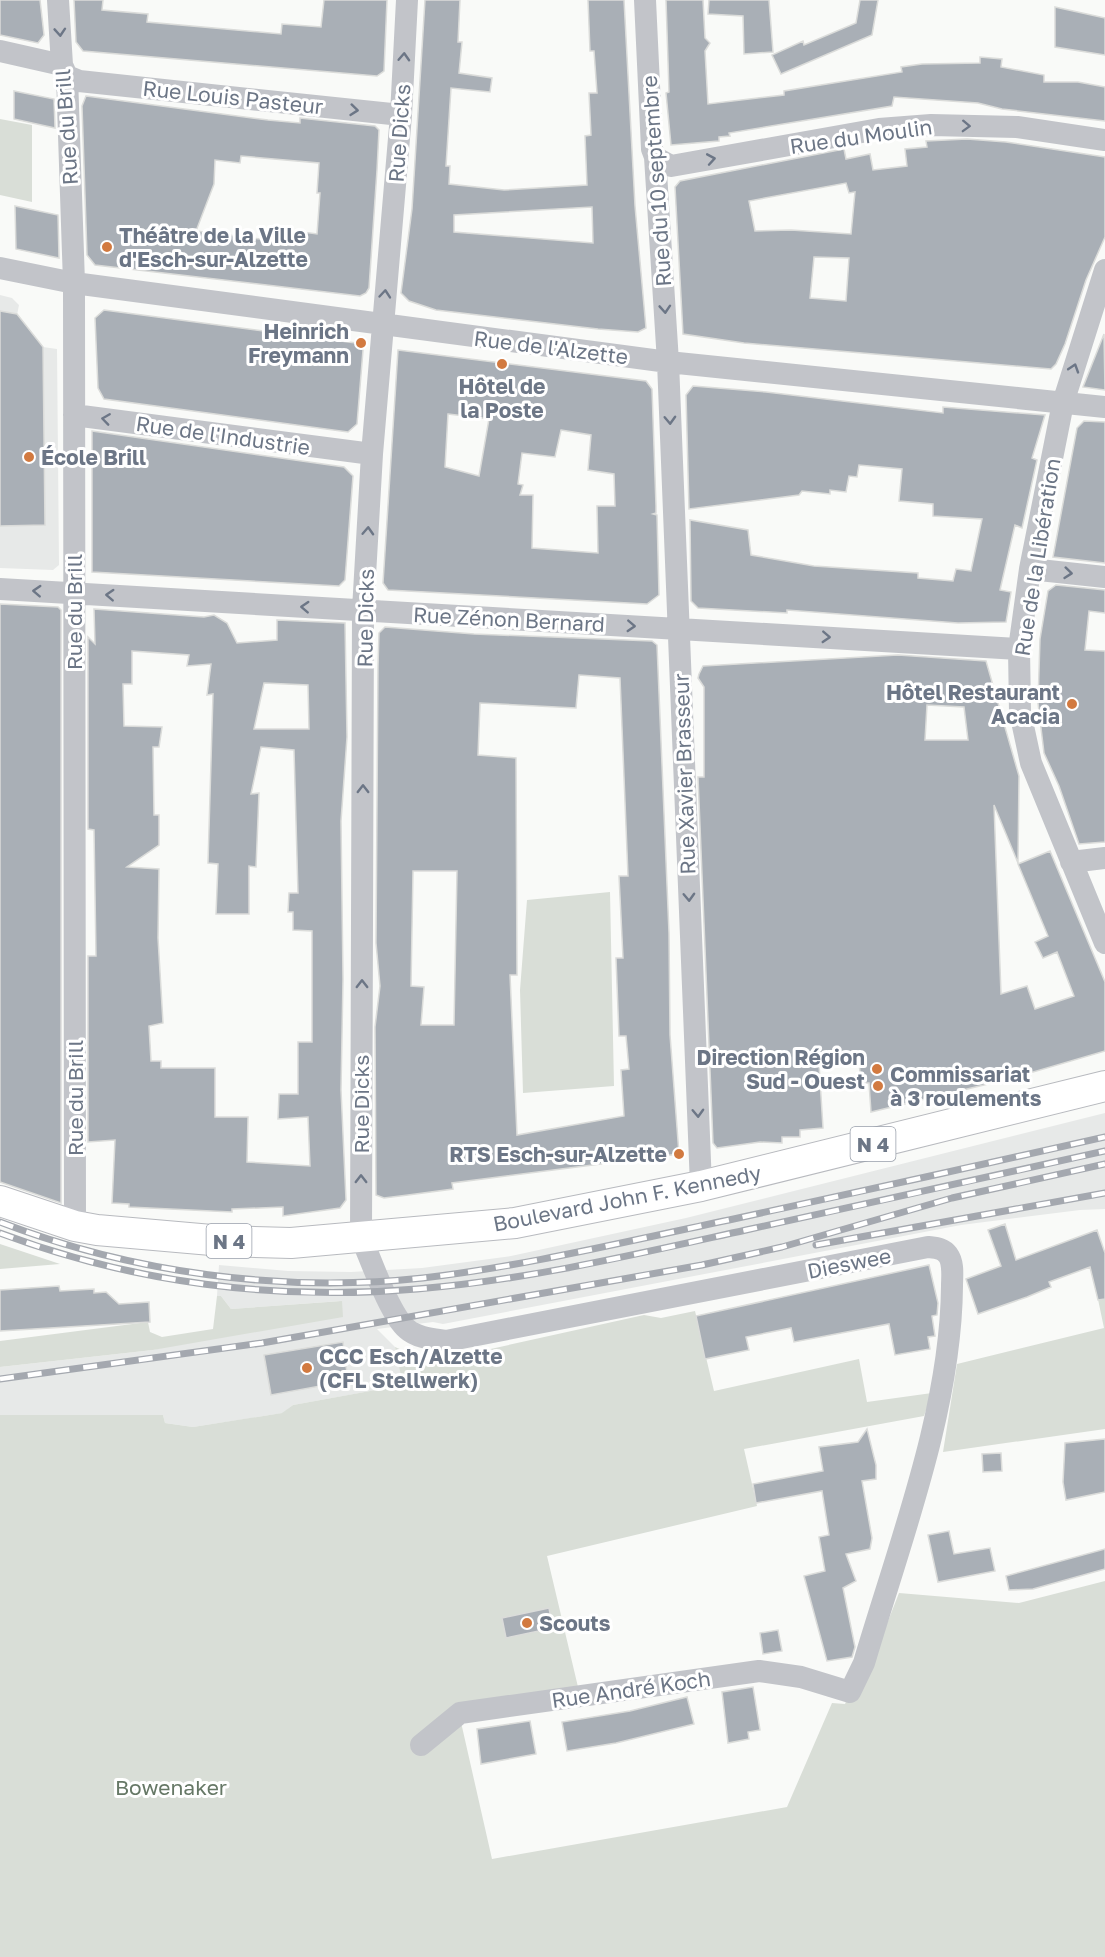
<svg xmlns="http://www.w3.org/2000/svg" width="1105" height="1957" viewBox="0 0 1105 1957" font-family="'Golos Text',sans-serif">
  <rect width="100%" height="100%" fill="#f9faf8"/>
  <!-- built -->
  <path fill="#e7e9e8" d="M0 295 12 298 19 305 17 315 43 347 57 349 59 565 53 570 0 568Z
    M1105 1113V1209L1080 1210 961 1225 443 1324 433 1322 377 1329 395 1347 404 1385 293 1405 283 1413 193 1427 165 1423 163 1415H0V1367L153 1350 341 1301 231 1309 221 1296H217L219 1265 288 1271 351 1272 422 1268 511 1256 686 1218Z"/>
  <!-- green -->
  <path fill="#d9ded7" d="M0 119 32 125V202L0 195Z
    M610 892 614 1086 523 1093 520 990 527 900Z
    M0 1244 60 1264 0 1269Z
    M1105 1283V1429L943 1452 957 1364 1104 1328 1095 1285Z
    M217 1296H221L231 1309 342 1301 343 1317 153 1350 0 1367V1341L148 1322 150 1332 162 1337 213 1329Z
    M695 1311 714 1391 859 1359 867 1402 932 1393 924 1416 744 1449 757 1506 547 1556 578 1687 458 1709 492 1859 787 1807 832 1703 845 1704 850 1692 870 1667 899 1593 1019 1603 1105 1581V1957H0V1415H163L165 1423 193 1427 282 1413 293 1405 403 1385 395 1347 418 1357 445 1359 644 1315 661 1318Z"/>
  <!-- building -->
  <path fill="#a9afb6" stroke="#dbdcda" stroke-width="1.5" fill-rule="evenodd" d="M0 0H40L44 35 38 43 0 35Z
    M74 0H103L102 10 148 14 147 22 281 34 282 24 321 27 324 0H387L384 71 377 76 83 51 76 42Z
    M425 0H460L458 42H462L459 73 492 78 490 92 451 88 446 166H450L449 184 504 190 587 185 585 136 591 135 589 93H597L594 51H590L588 0H624L635 206 646 328 638 332 598 329 436 310 409 301 401 293 412 209ZM592 207 593 243 454 232V215Z
    M666 0H703L705 38 710 43 705 51 708 104 784 95V91L902 72 901 67 922 64 980 63V57L1002 59 1001 67 1044 75V82H1078L1105 87V121L1002 109 978 103 894 97 892 106 729 133 730 136 719 137V141L671 145 666 93 669 92Z
    M709 0H769L773 52 744 54 743 16 708 14Z
    M860 0H878L872 35 781 74 772 55 803 41 804 45 856 23Z
    M1055 7 1105 18V55L1055 47Z
    M14 91 54 99 55 128 14 119Z
    M86 96 268 120 300 123V118L375 126 379 130 377 170 369 288 366 293 360 296 95 265 87 255 82 106ZM241 156 319 163 317 193H320L317 234 303 232 301 244 196 231 214 184 215 160 240 163Z
    M967 139 1006 142 1105 157V237L1086 280 1065 344 1056 364 1051 369 744 343 683 334 675 187 680 181 844 149 846 159 870 154 873 170 907 166 905 149 927 147 926 141ZM846 183 849 193 855 192 851 234 791 230 755 231 749 201ZM814 257 849 258 846 301 810 298Z
    M15 206 58 215 59 258 16 249Z
    M104 310 356 343 363 350 357 424 348 432 104 399 98 388 95 318Z
    M0 311 17 314 43 347 45 525 0 526Z
    M1104 334 1105 390 1083 387Z
    M398 350 646 381 652 389 656 506V513L653 514 657 515 659 595 647 604 388 590 383 583ZM448 414 489 419 479 476 445 467ZM561 430 591 435 588 470 614 474 615 506H597L598 553 532 548 533 495H520L523 485 518 484 522 453 555 457Z
    M693 386 766 392 943 413V407L1045 415 1032 458 1037 460 1022 528 1015 525 1000 590 1011 592 1006 622 958 623 787 610V613L698 608 691 601 690 520 748 530 751 555 814 566 918 573V578L953 581 956 569 971 571 982 519 933 516V504L899 501 902 469 859 465 857 477 849 476 846 492 830 490V494L802 491 799 495 689 509 686 395Z
    M1084 421 1105 422V563L1053 557 1077 428Z
    M92 431 344 467 353 476 345 580 339 586 92 572Z
    M1056 585 1105 590V613L1089 611 1085 650 1105 651V842L1079 844 1059 786 1044 753 1038 703 1040 639 1048 591Z
    M0 604 58 607 61 610V1203L0 1182Z
    M94 609 204 617 214 615 227 623 237 643 277 640V620L345 623 347 737 341 821 343 979 341 1090 346 1200 340 1208 283 1216V1207L232 1209V1212L129 1207V1204L112 1203 115 1140 88 1142V956H96L94 830 88 829V637L95 644ZM132 651 189 655 187 666 211 664 207 695 213 694 208 863 218 864 216 914H249V866L256 867 259 793 251 794 261 747 294 750 298 893H289L288 912H293V930L312 931V1042H298V1094H279L278 1119 308 1117 310 1166 247 1162 248 1117H215V1068H161V1061H151L149 1026 163 1023 158 938 159 869 127 867 159 845V815H154L153 747H159L162 727 124 726 123 684H132ZM264 683 308 685 309 729H254Z
    M385 627 474 634 652 641 657 645 669 933 670 1035 679 1154 452 1183 453 1189 408 1195 384 1198 376 1195 375 1027 380 986 376 943 378 666 379 633ZM579 675 620 678 628 876H619L623 958H616L619 1036H626L629 1069 621 1070 624 1116 517 1135 510 975H517L516 758 478 755 480 703 576 708ZM413 871H457L454 1025H421L424 987 411 986Z
    M898 655 986 661 1019 776 1018 863 994 805 1001 994 1027 986 1035 1009 1074 996 1057 952 1043 958 1035 942 1048 936 1018 864 1050 851 1105 982V1051L1009 1079 871 1112 869 1083H861L859 1062 819 1064 823 1128 800 1130V1137H782V1143L760 1142 717 1148 713 1143 698 777H704V687L698 678 699 674 703 666ZM927 705 964 707 968 740H925Z
    M1005 1224 1016 1260 1097 1230 1105 1253V1299L1098 1300 1090 1267 1049 1282 1051 1287 1027 1297 978 1314 966 1279 1001 1266 988 1230Z
    M929 1265 938 1303 937 1315 932 1316 935 1336 928 1337 930 1349 895 1355 889 1324 794 1342 791 1328 746 1337 749 1350 705 1359 696 1316Z
    M59 1286 60 1291 94 1289V1293L106 1292 119 1304 149 1302 150 1322 0 1331V1290Z
    M343 1342 348 1381 271 1395 264 1355Z
    M867 1429 876 1465V1479L862 1481 872 1538 870 1549 846 1554 856 1581 843 1588 855 1647 852 1657 827 1661 804 1576 825 1571 819 1537 829 1535 822 1491 756 1503 753 1484 823 1471 819 1447 858 1442Z
    M1105 1439V1492L1066 1500 1063 1482 1065 1443Z
    M1001 1453 1002 1471 983 1472 982 1454Z
    M949 1531 954 1554 990 1548 995 1571 938 1582 928 1535Z
    M1105 1549V1569L1033 1589 1009 1590 1006 1576Z
    M549 1608 553 1628 506 1638 502 1618Z
    M778 1630 782 1651 763 1654 760 1633Z
    M753 1687 760 1730 748 1732 749 1739 728 1743 722 1692Z
    M687 1697 694 1724 616 1743 567 1751 562 1722 630 1711Z
    M530 1721 536 1754 481 1764 477 1729Z"/>
  <g fill="none" stroke-linecap="round" stroke-linejoin="round">
    <!-- major casing -->
    <g stroke="#b8babf" stroke-width="32">
      <path id="major" d="M0 1201 75 1226 97 1230 223 1241 291 1243 515 1223 701 1186 1105 1086"/>
    </g>
    <!-- minor -->
    <path stroke="#c2c4c9" stroke-width="22" d="M58 0 62 65 67 76 74 283 75 1226
      M407 0 401 115 372 454 363 610 361 1237C371 1260 390 1315 407 1329 417 1338 433 1339 446 1341L928 1247C936 1248 943 1248 948 1255 954 1263 952 1277 952 1286 951 1411 899 1544 864 1663L850 1692 801 1677 759 1671 460 1713 421 1745
      M645 0 652 149 655 157 668 362 701 1186
      M0 51 62 65
      M67 76 79 81 401 115
      M655 157 671 166 879 129 931 125 1017 127 1105 140
      M0 268 74 283 668 362 1105 407
      M1105 270 1063 403 1030 569 1019 649 1020 712 1031 763 1105 943
      M74 415 372 454
      M1030 569 1105 577
      M0 589 1019 649
      M1071 862 1105 858"/>
    <!-- major -->
    <use href="#major" stroke="#fff" stroke-width="30"/>
    <!-- rail casing -->
    <g stroke="#a4a8af" stroke-width="7">
      <path id="rail" d="M0 1222C132 1273 282 1293 423 1278 526 1266 627 1241 729 1220 854 1193 980 1165 1105 1137
        M0 1233C133 1283 276 1301 417 1289 528 1280 637 1254 746 1230 865 1204 985 1178 1105 1151
        M816 1245 1105 1193
        M0 1379 262 1343 702 1265 782 1247 952 1198 1105 1164"/>
    </g>
    <!-- rail -->
    <use href="#rail" stroke="#fff" stroke-width="4.5" stroke-dasharray="14" stroke-linecap="butt"/>
  </g>
  <!-- one-way arrows -->
  <defs><path id="oneway-chevron" d="M-2-3.5L2.5 0L-2 3.5" fill="none" stroke-width="1.6" stroke-linecap="round" stroke-linejoin="round" transform="scale(1.5)"/></defs>
  <g stroke="#6c7686">
    <use href="#oneway-chevron" transform="translate(60 32) rotate(86)"/>
    <use href="#oneway-chevron" transform="translate(404 57) rotate(-87)"/>
    <use href="#oneway-chevron" transform="translate(354 110) rotate(6)"/>
    <use href="#oneway-chevron" transform="translate(966 126) rotate(2)"/>
    <use href="#oneway-chevron" transform="translate(711 159) rotate(-10)"/>
    <use href="#oneway-chevron" transform="translate(385 294) rotate(-85)"/>
    <use href="#oneway-chevron" transform="translate(665 309) rotate(86)"/>
    <use href="#oneway-chevron" transform="translate(1074 368) rotate(-72)"/>
    <use href="#oneway-chevron" transform="translate(106 419) rotate(-172)"/>
    <use href="#oneway-chevron" transform="translate(670 420) rotate(88)"/>
    <use href="#oneway-chevron" transform="translate(368 531) rotate(-87)"/>
    <use href="#oneway-chevron" transform="translate(1068 573) rotate(6)"/>
    <use href="#oneway-chevron" transform="translate(37 591) rotate(-177)"/>
    <use href="#oneway-chevron" transform="translate(110 595) rotate(-177)"/>
    <use href="#oneway-chevron" transform="translate(305 607) rotate(-177)"/>
    <use href="#oneway-chevron" transform="translate(631 626) rotate(3)"/>
    <use href="#oneway-chevron" transform="translate(826 637) rotate(3)"/>
    <use href="#oneway-chevron" transform="translate(363 789) rotate(-90)"/>
    <use href="#oneway-chevron" transform="translate(689 897) rotate(88)"/>
    <use href="#oneway-chevron" transform="translate(362 984) rotate(-90)"/>
    <use href="#oneway-chevron" transform="translate(698 1113) rotate(88)"/>
    <use href="#oneway-chevron" transform="translate(361 1179) rotate(-90)"/>
  </g>
  <!-- markers -->
  <g fill="#d27a40" stroke="#fff" stroke-width="2">
    <circle cx="107" cy="247" r="6"/>
    <circle cx="361" cy="343" r="6"/>
    <circle cx="502" cy="364" r="6"/>
    <circle cx="29" cy="457" r="6"/>
    <circle cx="1072" cy="704" r="6"/>
    <circle cx="877" cy="1069" r="6"/>
    <circle cx="878" cy="1086" r="6"/>
    <circle cx="679" cy="1154" r="6"/>
    <circle cx="307" cy="1368" r="6"/>
    <circle cx="527" cy="1623" r="6"/>
  </g>
  <g text-anchor="middle" dominant-baseline="central" stroke-width="6" stroke-linejoin="round" paint-order="stroke">
    <!-- shield labels -->
    <g fill="#fff" stroke="#989faa" stroke-width="1.5">
      <rect x="850.5" y="1127" width="45" height="34" rx="4.5"/>
      <rect x="206.5" y="1224" width="45" height="34" rx="4.5"/>
    </g>
    <g font-size="20" font-weight="bold" fill="#6c7686">
      <text x="873" y="1144">N 4</text>
      <text x="229" y="1241">N 4</text>
    </g>
    <!-- street labels -->
    <g font-size="21" fill="#6c7686" stroke="#fff">
      <text transform="translate(233 97) rotate(6)">Rue Louis Pasteur</text>
      <text transform="translate(66 127) rotate(-94)">Rue du Brill</text>
      <text transform="translate(399 133) rotate(-86)">Rue Dicks</text>
      <text transform="translate(861 136) rotate(-8)">Rue du Moulin</text>
      <text transform="translate(656 181) rotate(-94)">Rue du 10 septembre</text>
      <text transform="translate(551 347) rotate(7)">Rue de l'Alzette</text>
      <text transform="translate(223 435) rotate(8)">Rue de l'Industrie</text>
      <text transform="translate(1037 557) rotate(-81)">Rue de la Libération</text>
      <text transform="translate(74 612) rotate(-90)">Rue du Brill</text>
      <text transform="translate(365 618) rotate(-89)">Rue Dicks</text>
      <text transform="translate(509 619) rotate(3)">Rue Zénon Bernard</text>
      <text transform="translate(684 774) rotate(-92)">Rue Xavier Brasseur</text>
      <text transform="translate(75 1098) rotate(-90)">Rue du Brill</text>
      <text transform="translate(361 1104) rotate(-90)">Rue Dicks</text>
      <text transform="translate(627 1198) rotate(-11)">Boulevard John F. Kennedy</text>
      <text transform="translate(849 1263) rotate(-11)">Dieswee</text>
      <text transform="translate(631 1689) rotate(-8)">Rue André Koch</text>
    </g>
    <!-- poi labels -->
    <g font-size="21" font-weight="bold" fill="#6c7686" stroke="#fff" text-anchor="start">
      <text x="119" y="235">Théâtre de la Ville<tspan x="119" dy="24">d'Esch-sur-Alzette</tspan></text>
      <text x="349" y="331" text-anchor="end">Heinrich<tspan x="349" dy="24">Freymann</tspan></text>
      <text x="502" y="386" text-anchor="middle">Hôtel de<tspan x="502" dy="24">la Poste</tspan></text>
      <text x="41" y="457">École Brill</text>
      <text x="1060" y="692" text-anchor="end">Hôtel Restaurant<tspan x="1060" dy="24">Acacia</tspan></text>
      <text x="865" y="1057" text-anchor="end">Direction Région<tspan x="865" dy="24">Sud - Ouest</tspan></text>
      <text x="890" y="1074">Commissariat<tspan x="890" dy="24">à 3 roulements</tspan></text>
      <text x="667" y="1154" text-anchor="end">RTS Esch-sur-Alzette</text>
      <text x="319" y="1356">CCC Esch/Alzette<tspan x="319" dy="24">(CFL Stellwerk)</tspan></text>
      <text x="539" y="1623">Scouts</text>
    </g>
    <!-- park labels -->
    <g font-size="21" fill="#667866" stroke="#fff">
      <text x="171" y="1787">Bowenaker</text>
    </g>
  </g>
</svg>
